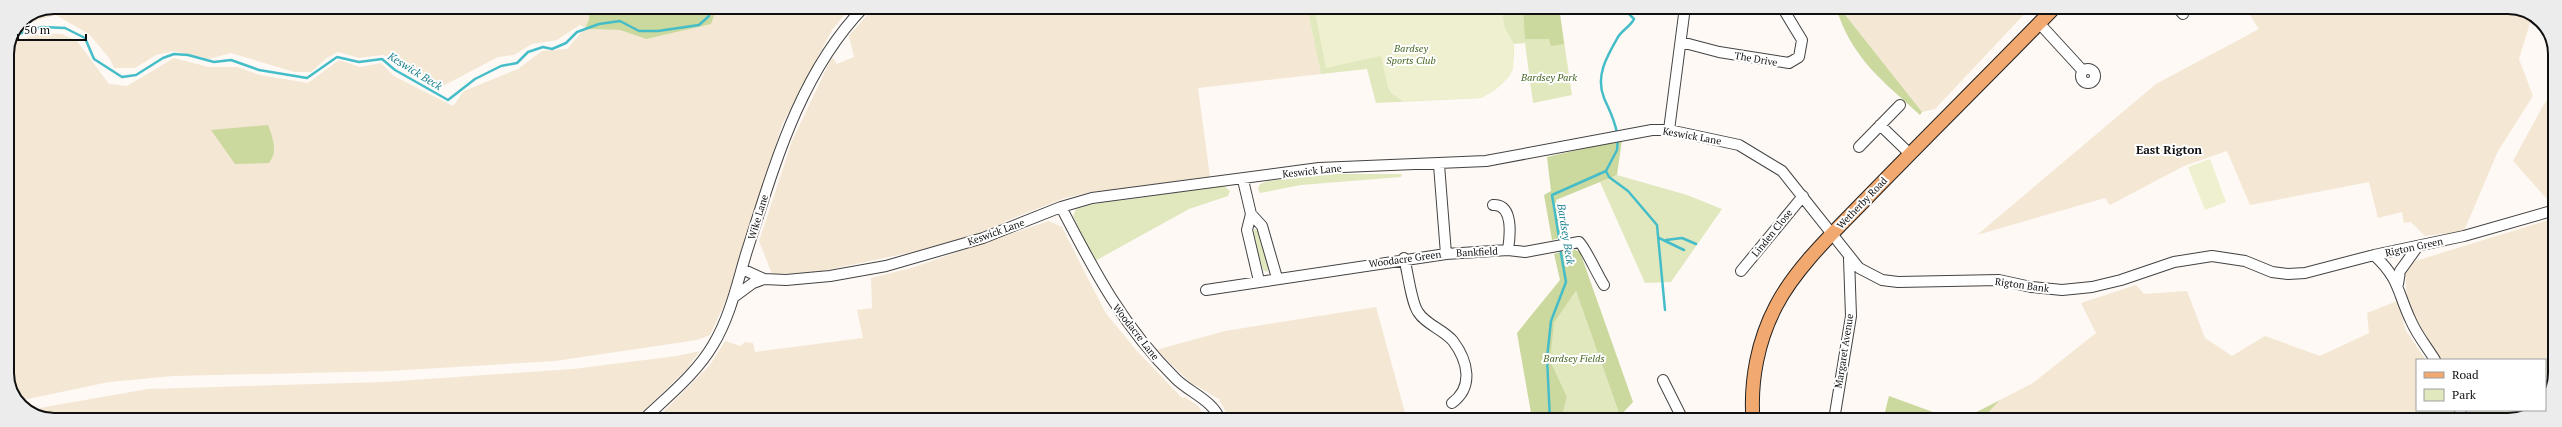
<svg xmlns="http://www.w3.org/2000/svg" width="2562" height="427" viewBox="0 0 2562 427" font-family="'PT Serif',serif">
  <rect width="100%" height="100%" fill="#fef9f4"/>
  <!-- farmland -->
  <path fill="#f4e7d4" d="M54 7H589V19L585 29 620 30 646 39 717 7H851L832 30 782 125 725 303 710 335 697 340 555 361 389 371 173 376 109 382 18 401 7 379V54L12 43 40 33 62 34 77 41 109 84 127 86 174 58 209 67H237L260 75 308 83 339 60 360 67 381 63 394 76 453 106 464 91 518 69 542 51 567 49 585 28 580 25 557 40 532 44 514 55 498 57 439 88 383 55 359 58 338 52 327 58 311 72H294L231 53 209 59 173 51 156 55 135 68H114L110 59 89 34 56 15 19 25 21 21Z
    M874 7 893 9 904 7H1307L1321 74 1198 88 1210 177 1091 192 1065 198 1006 221 1002 225 932 248 812 273 772 274 759 241 792 141 832 57 837 64 854 57 849 36Z
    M1839 7H2031L1935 109 1922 112Z
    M2245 7H2514L2538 19 2530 23 2519 59 2533 96 2498 151 2464 231 2425 236 2411 222 2404 223 2402 212 2378 218 2369 182 2250 205 2227 151 2184 166 2110 205 2105 198 1977 235 2156 84 2259 29Z
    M2555 92V207H2554L2513 161 2544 104Z
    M2555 218V379L2545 397V360H2441L2415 318 2407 298 2405 270 2412 262Z
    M1049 221 1062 227 1105 312 1136 350 1182 398 1185 397 1198 406 1207 420H655L710 365 725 341 740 346 745 342 753 343 755 352 863 338 857 310 872 308 871 278 911 268Z
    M2136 285 2144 294 2187 291 2205 338 2232 356 2265 336 2320 356 2369 333 2367 313 2397 301 2406 331 2426 360H2417V410H2456L2459 420H1981L2000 400 2033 383 2096 333 2081 303Z
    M1376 307 1407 420H1230L1219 399 1190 382 1156 350 1225 331Z
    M700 351 686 370 634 420H48L28 410 148 389 385 382 573 369 677 356Z
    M2468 410H2535L2508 420H2472Z"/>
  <!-- green -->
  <path fill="#e1e8be" d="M1307 7H1559L1572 95 1533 103 1525 43 1514 44C1515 74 1507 84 1481 98L1376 103 1367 69 1321 74Z
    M1328 174H1402L1401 177 1301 185 1260 193 1258 189 1260 184 1268 181Z
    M1617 175 1687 195 1722 209 1671 282 1645 283 1600 182Z
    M1224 186 1230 191 1228 196 1189 209 1095 261 1073 216 1076 209 1094 204Z
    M1255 229 1259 231 1269 268 1267 272 1263 270 1252 233Z
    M1576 291 1620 416 1622 420H1561L1567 397 1547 358 1554 323Z"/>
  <!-- forest -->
  <path fill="#cbd89e" d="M589 7H717L711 24 646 39 620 30 585 29 589 19Z
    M1523 7H1559L1564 44 1551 46 1549 39H1525Z
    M1836 7H1839L1922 112 1920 115C1883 81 1851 58 1836 7Z
    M268 125C273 138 278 152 269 163L235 164 211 130Z
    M1622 140 1617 175 1556 200 1569 235 1552 240 1544 195 1551 191 1547 157Z
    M1573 249 1580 252 1633 402 1620 416 1576 291 1554 323 1550 361 1567 397 1561 420H1526L1531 413 1517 333 1560 280 1554 254Z
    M1889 396 1955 420H1888L1885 412Z
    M2000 400 1981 420H1960H1961Z"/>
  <!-- pitch -->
  <path fill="#eff0cf" d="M1314 7H1501L1505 28 1514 44 1513 69 1509 77 1495 90 1481 98 1403 101 1392 94 1388 88 1381 56 1326 68Z
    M2210 159 2226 202 2205 210 2188 167Z"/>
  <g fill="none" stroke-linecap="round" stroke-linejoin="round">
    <!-- stream -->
    <path stroke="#45bdc8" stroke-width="2.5" d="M15 35 42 27 65 28 85 38 94 59 122 77 136 75 163 58 174 54 188 55 214 62 231 60 259 70 307 78 337 57 359 62 382 59 395 70 448 100 475 79 501 66 517 63 528 52 543 47 552 49 566 43 577 32 599 24 620 21 639 31H658L699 25 709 16 706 7
      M1617 133C1614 118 1610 112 1604 98 1595 76 1607 56 1618 37 1622 30 1631 26 1634 19L1622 7
      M1606 171 1609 177 1628 191 1657 225 1665 310
      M1659 238 1684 250
      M1666 240 1682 238 1696 244
      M1560 243 1552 195 1606 171 1617 150 1618 138
      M1550 420 1547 358 1551 321 1566 282 1560 248"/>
    <!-- minor casing -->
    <g stroke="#434343" stroke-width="12">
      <path id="minor" d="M2177 7 2183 14
        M2039 23 2083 71
        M1681 42 1719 52 1789 63 1799 57 1802 40 1782 7
        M2081 76a7 7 0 1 1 14 0a7 7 0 1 1-14 0Z
        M1880 125 1910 154
        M1669 130 1685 7
        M1859 147 1900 105
        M1243 180 1251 214 1262 226 1277 278
        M1493 205C1514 203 1510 237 1508 250
        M1061 207C1094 271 1124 328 1176 379 1189 392 1214 401 1220 420
        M1251 214 1247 230 1259 281
        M1446 254 1508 250 1525 252 1579 242C1584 245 1598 276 1604 285
        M2374 255C2400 279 2397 292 2411 321 2417 335 2427 347 2435 360
        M1404 258C1408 272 1411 302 1418 312 1426 325 1443 329 1453 341 1468 361 1474 387 1452 403
        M742 269 764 279 786 280 830 276 886 266 983 238 1061 207 1092 198 1319 168 1486 161 1652 130H1669L1739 145 1782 171 1859 268 1882 280 1898 282 1999 280 2031 287 2062 290 2092 287 2121 280 2174 262 2212 256 2245 261 2272 272 2288 274 2305 273 2374 255 2464 236 2555 210
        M1741 271 1803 196
        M2398 284 2400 271 2418 246
        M1206 290 1446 254 1439 165
        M734 297 753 283 764 279
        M1663 380 1683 420
        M2460 410 2463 420
        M643 420C668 396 696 374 713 345 730 317 737 284 746 254 774 167 799 74 864 7
        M1834 420 1851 316 1849 258"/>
    </g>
    <!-- major casing -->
    <g stroke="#212121" stroke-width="15">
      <path id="major" d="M1753 420C1750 381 1758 340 1776 306 1796 267 1836 230 1866 199 1928 135 1992 72 2055 7"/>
    </g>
    <!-- minor -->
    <use href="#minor" stroke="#fff" stroke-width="10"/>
    <!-- major -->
    <use href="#major" stroke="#f2a970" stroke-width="13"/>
  </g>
  <g text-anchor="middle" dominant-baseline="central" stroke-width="4" stroke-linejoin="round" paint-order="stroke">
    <!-- park labels -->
    <g font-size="10" font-style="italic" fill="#466622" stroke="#fff">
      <text x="1411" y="48">Bardsey<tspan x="1411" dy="12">Sports Club</tspan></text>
      <text x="1549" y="77">Bardsey Park</text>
      <text x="1574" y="358">Bardsey Fields</text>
    </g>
    <!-- street labels -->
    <g font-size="10" fill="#101010" stroke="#fff">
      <text transform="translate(1756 59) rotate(10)">The Drive</text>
      <text transform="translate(1692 136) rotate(10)">Keswick Lane</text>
      <text transform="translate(1312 171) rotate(-6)">Keswick Lane</text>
      <text transform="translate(1862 203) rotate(-46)">Wetherby Road</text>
      <text transform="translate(758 217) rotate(-73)">Wike Lane</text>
      <text transform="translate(996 232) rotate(-20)">Keswick Lane</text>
      <text transform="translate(1772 233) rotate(-51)">Linden Close</text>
      <text transform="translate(2414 247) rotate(-12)">Rigton Green</text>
      <text transform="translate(1477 252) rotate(-3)">Bankfield</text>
      <text transform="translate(1405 259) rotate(-8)">Woodacre Green</text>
      <text transform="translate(2022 285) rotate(8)">Rigton Bank</text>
      <text transform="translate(1136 332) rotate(52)">Woodacre Lane</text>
      <text transform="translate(1844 351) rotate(-81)">Margaret Avenue</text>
    </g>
    <!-- water labels -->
    <g font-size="11" font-style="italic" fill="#1d8290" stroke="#fff">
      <text transform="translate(415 71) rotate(32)">Keswick Beck</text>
      <text transform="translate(1566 234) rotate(81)">Bardsey Beck</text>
    </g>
    <!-- quarter labels -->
    <g font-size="12" font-weight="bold" fill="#101010" stroke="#fff">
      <text x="2169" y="149">East Rigton</text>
    </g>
  </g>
  <!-- crop -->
  <path d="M0 0H2562V427H0ZM54 14H2508A40 40 0 0 1 2548 54V373A40 40 0 0 1 2508 413H54A40 40 0 0 1 14 373V54A40 40 0 0 1 54 14Z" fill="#ececec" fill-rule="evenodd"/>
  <path fill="none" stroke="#101010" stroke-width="2" d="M54 14H2508A40 40 0 0 1 2548 54V373A40 40 0 0 1 2508 413H54A40 40 0 0 1 14 373V54A40 40 0 0 1 54 14Z"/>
  <!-- legend -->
  <rect x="2416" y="359" width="130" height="52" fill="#ffffff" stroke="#9f9f9f"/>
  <rect x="2424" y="372" width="20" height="6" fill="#f2a970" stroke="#9f9f9f"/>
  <text x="2452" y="379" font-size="12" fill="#101010">Road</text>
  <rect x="2424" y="389" width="20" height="12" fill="#e1e8be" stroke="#9f9f9f"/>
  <text x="2452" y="399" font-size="12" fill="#101010">Park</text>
  <!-- scale -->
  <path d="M18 34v6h68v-6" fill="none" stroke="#101010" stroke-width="2"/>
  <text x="24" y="34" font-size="12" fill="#101010" stroke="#ffffff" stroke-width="3" paint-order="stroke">50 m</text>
</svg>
